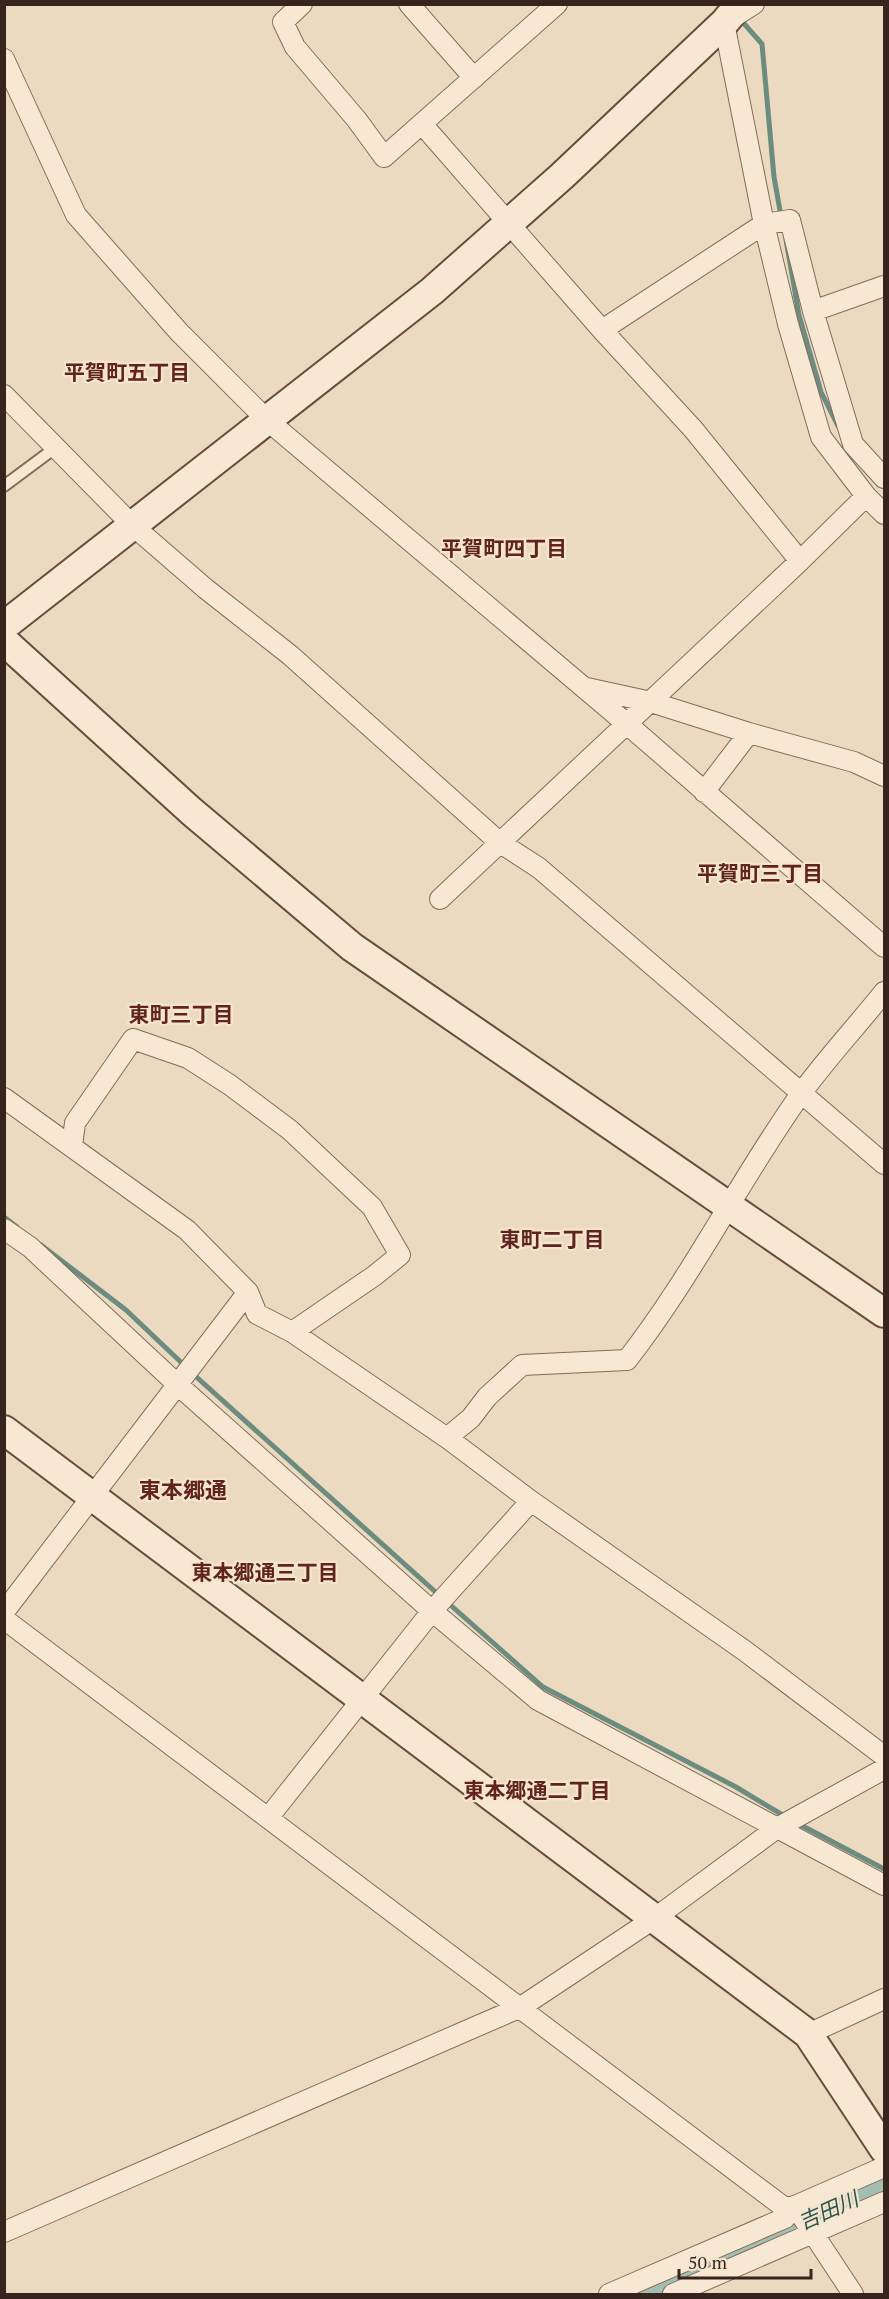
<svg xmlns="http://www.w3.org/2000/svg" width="889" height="2299" viewBox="0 0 889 2299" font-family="'PT Serif','Noto Sans JP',serif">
  <rect width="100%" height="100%" fill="#ecdac0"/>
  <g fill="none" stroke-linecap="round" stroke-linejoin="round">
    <!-- stream -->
    <path stroke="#6b8c7f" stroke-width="5" d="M740 19 762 44 774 177 781 216
      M786 240 799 315 821 392 838 426
      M4 1217 17 1227
      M41 1245 126 1310 186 1367
      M192 1373 440 1596
      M447 1602 543 1687 736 1787 786 1817
      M797 1823 884 1869"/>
    <!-- river -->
    <path stroke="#a3beb3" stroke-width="32" d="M641 2294 884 2185"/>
    <!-- lane casing -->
    <g stroke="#856b59" stroke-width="14">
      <path id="lane" d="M4 486 55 448"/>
    </g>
    <!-- street casing -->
    <g stroke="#856b59" stroke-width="22">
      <path id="street" d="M302 4 283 22 295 47 357 120 384 157 557 4
        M409 4 474 78
        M754 4 724 23 764 224 788 324 821 437 866 496 884 514
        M4 59 76 215 179 332 267 420 627 724 884 947
        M422 124 602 330 693 429 800 561
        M813 311 884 286
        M602 330 764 224 790 220 813 311 853 444 884 478
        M4 395 132 525 206 589 290 655 499 842 539 868 884 1164
        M587 688 651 702 749 733
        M704 792 749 733 854 762 884 776
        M440 899 800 561 866 496
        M4 1098 187 1230 248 1292 257 1314 292 1332 450 1440 531 1501 745 1651 884 1756
        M72 1146 75 1123 133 1039 188 1058 230 1085 290 1130 372 1207 400 1255 374 1276 292 1332
        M4 1229 30 1247 178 1385 432 1611 538 1700 884 1885
        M450 1440 454 1432 471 1418 487 1397 522 1365 627 1360C692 1277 739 1181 800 1095 826 1059 857 1026 884 992
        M4 1612 248 1292
        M4 1619 785 2208 795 2206 884 2167
        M268 1818 432 1611 531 1501
        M808 2034 884 1999
        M795 2206 853 2294
        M4 2232 521 2007 655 1918 777 1828 884 1769
        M609 2294 785 2218V2208
        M673 2294 884 2202"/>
    </g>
    <!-- secondary casing -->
    <g stroke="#664c3c" stroke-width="32">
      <path id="secondary" d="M4 626 432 291 562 176 724 23 740 4
        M4 641 191 811 352 947 884 1313
        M4 1430 808 2034 884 2149"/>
    </g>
    <!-- lane -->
    <use href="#lane" stroke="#f7e8d3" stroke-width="10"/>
    <!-- street -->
    <use href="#street" stroke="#f7e8d3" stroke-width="20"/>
    <!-- secondary -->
    <use href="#secondary" stroke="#f7e8d3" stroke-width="28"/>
  </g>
  <g text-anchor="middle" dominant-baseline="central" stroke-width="4.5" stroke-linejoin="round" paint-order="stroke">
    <!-- neighbourhood labels -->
    <g font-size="21" font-weight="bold" fill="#60231d" stroke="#f4e5cf">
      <text x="127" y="372">平賀町五丁目</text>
      <text x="504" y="548">平賀町四丁目</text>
      <text x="760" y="873">平賀町三丁目</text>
      <text x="181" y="1014">東町三丁目</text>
      <text x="552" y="1239">東町二丁目</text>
      <text x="265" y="1572">東本郷通三丁目</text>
      <text x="537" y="1790">東本郷通二丁目</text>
    </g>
    <!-- water labels -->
    <g font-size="21" font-style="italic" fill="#2c544d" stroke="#f4e5cf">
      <text transform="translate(828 2210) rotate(-24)">吉田川</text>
    </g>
    <!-- quarter labels -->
    <g font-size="22" font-weight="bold" fill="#60231d" stroke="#f4e5cf">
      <text x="183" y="1489">東本郷通</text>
    </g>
  </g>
  <!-- border -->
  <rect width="889" height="2299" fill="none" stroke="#35251d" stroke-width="12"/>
  <!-- scale -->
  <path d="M679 2269v9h132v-9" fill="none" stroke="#35251d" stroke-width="3"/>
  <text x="688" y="2269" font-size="18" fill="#35251d" stroke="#f4e5cf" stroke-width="4.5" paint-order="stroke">50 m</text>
</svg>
